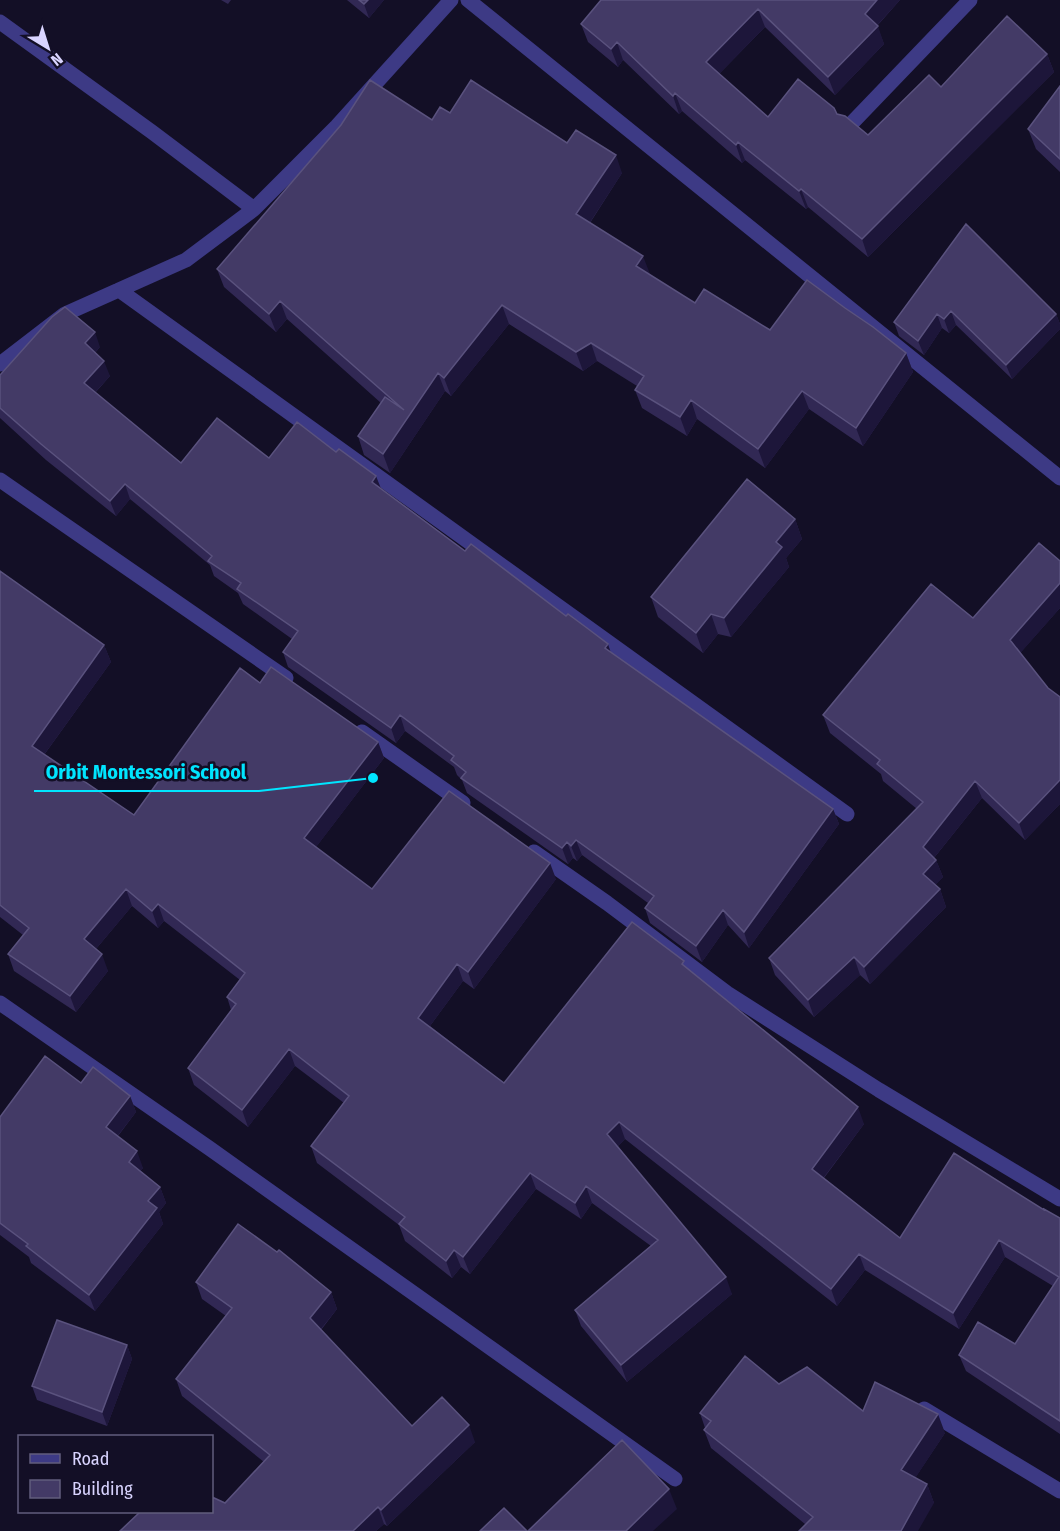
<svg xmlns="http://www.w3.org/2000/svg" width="1060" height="1531" viewBox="0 0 1060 1531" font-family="'Fira Sans Condensed',sans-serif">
  <rect width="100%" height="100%" fill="#130f26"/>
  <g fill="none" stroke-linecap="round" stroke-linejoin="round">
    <!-- minor -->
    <path stroke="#3d3a85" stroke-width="15" d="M468 0 1060 478
      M0 22 152 132 254 209
      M850 125 970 0
      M119 290 847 814
      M0 364 65 314 186 260 254 209 337 126 451 0
      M0 480 286 678
      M362 732 463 803
      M534 852 607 903 727 993 879 1090 1060 1199
      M0 1003 209 1148 675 1479
      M924 1409 1060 1491"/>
  </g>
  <!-- wall -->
  <path fill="#312854" d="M221 0H231L228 4Z
    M347 0H384L369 18Z
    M601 0H900L877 26 884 44 835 95 765 27 719 74 768 117 837 114 868 135 941 87 1047 54 1054 72 868 257 808 207 806 209 745 160 742 163 682 111 679 114 623 60 618 67 588 42 581 24Z
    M1060 86V172L1036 149 1028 129Z
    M450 113 567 143 622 173 590 223 650 275 695 303 770 330 906 353 913 372 863 446 809 409 765 468 697 419 687 436 642 408 635 390 637 386 597 361 583 371 509 324 451 396 445 391 390 473 364 455 358 436 381 403 287 319 276 332 224 287 217 269 432 120Z
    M966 224 1056 314 1060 324V329L1012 379 956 325 949 333 942 328 924 355 899 336 894 322Z
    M100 347 95 353 110 376 95 393 181 463 269 458 381 489 465 551 833 809 839 824 749 948 728 925 702 962 650 923 645 908 648 903 582 855 577 861 573 858 568 864 467 793 462 780 457 775 454 767 405 731 396 743 288 667 283 652 292 639 243 604 238 593 214 576 210 565 130 499 116 516 46 460 0 418V375Z
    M795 519 802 539 786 558 789 567 731 637 718 634 703 653 658 617 651 597Z
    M1060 561V608L1020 653 1048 688 1060 697V804L1025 840 982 798 934 858 936 860 943 877 935 885 940 889 946 907 870 984 860 975 814 1017 775 975 769 958 917 809 883 781 881 774 830 733 823 715Z
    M0 571 104 645 111 662 44 755 134 815 260 683 378 742 384 758 316 847 372 889 556 879 474 989 463 981 430 1026 504 1083 686 968 864 1124 824 1178 900 1238 1044 1210 1060 1218V1434L966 1371 959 1355 1015 1344 1053 1286 1005 1257 959 1329 865 1270 837 1306 625 1139 618 1146 732 1294 627 1382 581 1326 575 1310 651 1246 592 1203 581 1219 536 1189 470 1274 461 1267 452 1278 405 1241 399 1225 317 1163 311 1146 344 1103 295 1066 248 1127 194 1085 188 1068 231 1010 227 997 240 980 164 921 158 928 132 906 96 949 108 971 76 1012 14 971 8 954 23 935 0 917Z
    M130 1096 136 1112 118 1136 143 1168 140 1171 160 1187 166 1203 159 1212 163 1224 95 1311 31 1263 29 1257 0 1235V1117Z
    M196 1282 331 1292 337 1309 321 1330 412 1426 475 1442 387 1526 384 1524 376 1531H120L225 1503 264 1462 182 1396 176 1379 226 1316 202 1299Z
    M127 1345 132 1359 107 1426 37 1400 32 1386Z
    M779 1384 863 1411 945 1433 915 1478 927 1484 934 1503 805 1524 711 1448 704 1430 705 1428 700 1413Z"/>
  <!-- shaded-wall -->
  <path fill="#1d163a" d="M368 0H384L369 18 364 4Z
    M877 0H900L871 32 865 14Z
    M758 9 765 27 713 80 706 62Z
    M878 26 884 44 835 95 828 77Z
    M617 42 623 60 618 67 611 49Z
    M1047 54 1054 72 868 257 862 239Z
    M675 93 682 111 679 114 673 96Z
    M738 142 745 160 742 163 736 145Z
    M616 155 622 173 583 233 576 214Z
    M801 189 808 207 806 209 799 191Z
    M643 256 650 274 643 285 636 266Z
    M280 301 287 319 276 332 269 314Z
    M502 305 509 324 451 396 444 378Z
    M951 311 956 325 949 333 944 319Z
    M937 314 942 328 924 355 918 341Z
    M1056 314 1060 324V329L1012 379 1006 365Z
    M95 332 100 347 90 358 85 343Z
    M591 343 597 361 583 371 576 352Z
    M906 353 913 372 863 446 856 428Z
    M104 361 110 376 89 399 84 383Z
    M438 373 445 391 390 473 383 454Z
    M802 391 809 409 765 468 758 449Z
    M691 400 697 419 687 436 680 417Z
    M376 476 382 491 372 482Z
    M125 484 130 499 116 516 110 501Z
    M795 519 802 539 786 558 789 567 731 637 724 618 776 542Z
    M1060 583V608L1016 658 1010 640Z
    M711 614 718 634 703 653 696 633Z
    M608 644 613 659 605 648Z
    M104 645 111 662 38 763 32 746Z
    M400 715 405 731 396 743 391 728Z
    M378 742 384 758 310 855 304 838Z
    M1060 780V804L1025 840 1019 823Z
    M975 781 982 798 929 864 923 847Z
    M833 809 839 824 749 948 744 932Z
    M576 840 582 855 577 861 571 846Z
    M567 842 573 858 568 864 562 848Z
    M936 860 943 877 930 891 923 874Z
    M550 863 556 879 474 989 468 972Z
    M126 889 132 906 90 956 84 939Z
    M940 889 946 907 870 984 864 967Z
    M158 904 164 921 158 928 152 911Z
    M723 910 728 925 702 962 696 946Z
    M102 954 108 971 76 1012 70 996Z
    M854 957 860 975 814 1017 808 1000Z
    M457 964 463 981 424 1034 418 1018Z
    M289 1049 295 1066 248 1127 242 1110Z
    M130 1096 136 1112 112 1143 106 1127Z
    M858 1107 864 1124 818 1185 812 1169Z
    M619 1122 625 1139 613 1151 607 1134Z
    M137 1151 143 1168 134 1179 129 1162Z
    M530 1173 536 1189 470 1274 463 1257Z
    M586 1186 592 1203 581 1219 575 1203Z
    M160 1187 166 1203 159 1212 163 1224 95 1311 89 1295 148 1201Z
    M999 1240 1005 1257 959 1329 953 1313Z
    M454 1250 461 1267 452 1278 446 1261Z
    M859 1254 865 1270 837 1306 831 1289Z
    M726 1277 732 1294 627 1382 621 1365Z
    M331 1292 337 1309 316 1335 310 1318Z
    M127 1345 132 1359 107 1426 102 1412Z
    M938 1414 945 1433 908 1489 901 1470Z
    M469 1425 475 1442 387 1526 381 1510Z
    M927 1484 934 1503 918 1531H901Z
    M669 1489 677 1509 653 1531H626Z
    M378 1507 384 1524 376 1531H353Z"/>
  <!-- building -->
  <path fill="#433a66" stroke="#5a527e" stroke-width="1.5" d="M359 0H368L364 4Z
    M601 0H877L865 14 878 26 828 77 758 9 706 62 768 117 798 79 834 108 837 114 845 116 868 135 929 75 941 87 1007 16 1047 54 862 239 801 189 799 191 738 142 736 145 675 93 673 96 617 42 611 49 581 24Z
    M370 80 432 120 440 107 450 113 471 80 567 143 576 130 616 155 576 214 643 256 636 266 695 303 704 289 770 330 807 280 845 308 873 327 906 353 856 428 802 391 758 449 691 400 680 417 635 390 644 376 591 343 576 352 502 305 444 378 438 373 383 454 358 436 385 397 404 410 280 301 269 314 217 269 341 125Z
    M1060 86V159L1028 129Z
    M966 224 1056 314 1006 365 951 311 944 319 937 314 918 341 894 322Z
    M65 307 95 332 85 343 104 361 84 383 181 463 217 418 269 458 297 422 336 452 339 449 376 476 372 482 465 551 471 544 566 616 568 614 587 628 608 644 605 648 833 809 744 932 723 910 696 946 645 908 654 896 576 840 571 846 567 842 562 848 461 778 466 772 451 760 454 756 400 715 391 728 283 652 298 631 237 589 241 583 208 561 212 556 125 484 110 501 41 444 0 408V375L52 317Z
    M747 479 795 519 776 542 782 547 724 618 711 614 696 633 651 597Z
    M1039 543 1060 561V583L1010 640 1048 688 1060 697V780L1019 823 975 781 923 847 936 860 923 874 940 889 864 967 854 957 808 1000 769 958 923 802 877 764 880 760 823 715 931 584 973 618Z
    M0 571 104 645 32 746 134 815 240 668 260 683 271 667 378 742 304 838 372 889 449 791 550 863 468 972 457 964 418 1018 504 1083 632 922 684 961 682 964 858 1107 812 1169 900 1238 954 1153 1044 1210V1209L1060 1218V1421L959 1355 978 1322 1015 1344 1059 1277 999 1240 953 1313 859 1254 831 1289 619 1122 607 1134 726 1277 621 1365 575 1310 658 1240 586 1186 575 1203 530 1173 463 1257 454 1250 446 1261 399 1224 405 1217 311 1146 349 1096 289 1049 242 1110 188 1068 236 1004 227 997 245 973 158 904 152 911 126 889 84 939 102 954 70 996 8 954 29 928 0 905Z
    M45 1056 81 1083 93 1067 130 1096 106 1127 137 1151 129 1162 160 1187 148 1201 157 1208 89 1295 26 1246 28 1244 0 1223V1117Z
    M238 1224 277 1252 279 1250 331 1292 310 1318 412 1426 442 1397 469 1425 381 1510 378 1507 353 1531H120L140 1512H212V1497L225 1503 270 1455 176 1379 232 1308 196 1282Z
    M57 1320 127 1345 102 1412 32 1386Z
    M745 1356 779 1384 807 1367 863 1411 875 1382 938 1414 901 1470 927 1484 901 1531H799L813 1517 704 1430 711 1421 700 1413Z
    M622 1440 669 1489 626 1531H528Z
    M504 1508 527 1531H480Z"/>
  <!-- callouts -->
  <path fill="none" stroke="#00e5ff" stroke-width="2" d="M373 778L259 791H34"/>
  <circle fill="#00e5ff" stroke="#130f26" stroke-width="2" cx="373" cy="778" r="6"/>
  <g font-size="20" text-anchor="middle" font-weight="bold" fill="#00e5ff" stroke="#130f26" stroke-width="5" stroke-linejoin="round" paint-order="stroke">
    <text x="146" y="779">Orbit Montessori School</text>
  </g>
  <!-- legend -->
  <rect x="18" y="1435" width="195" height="78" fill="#130f26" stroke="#625e7d" stroke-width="1.5"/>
  <rect x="30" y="1454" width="30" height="9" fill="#3d3a85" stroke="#625e7d" stroke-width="1.5"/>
  <text x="72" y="1465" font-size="18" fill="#d9d4ff">Road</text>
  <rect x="30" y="1480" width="30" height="18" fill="#433a66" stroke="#625e7d" stroke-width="1.5"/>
  <text x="72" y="1495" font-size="18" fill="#d9d4ff">Building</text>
  <!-- north arrow -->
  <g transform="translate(48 48) rotate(142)" stroke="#130f26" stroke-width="4.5" paint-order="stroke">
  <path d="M0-4.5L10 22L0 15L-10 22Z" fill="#d9d4ff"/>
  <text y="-9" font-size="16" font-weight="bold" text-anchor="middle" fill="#d9d4ff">N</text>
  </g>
</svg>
